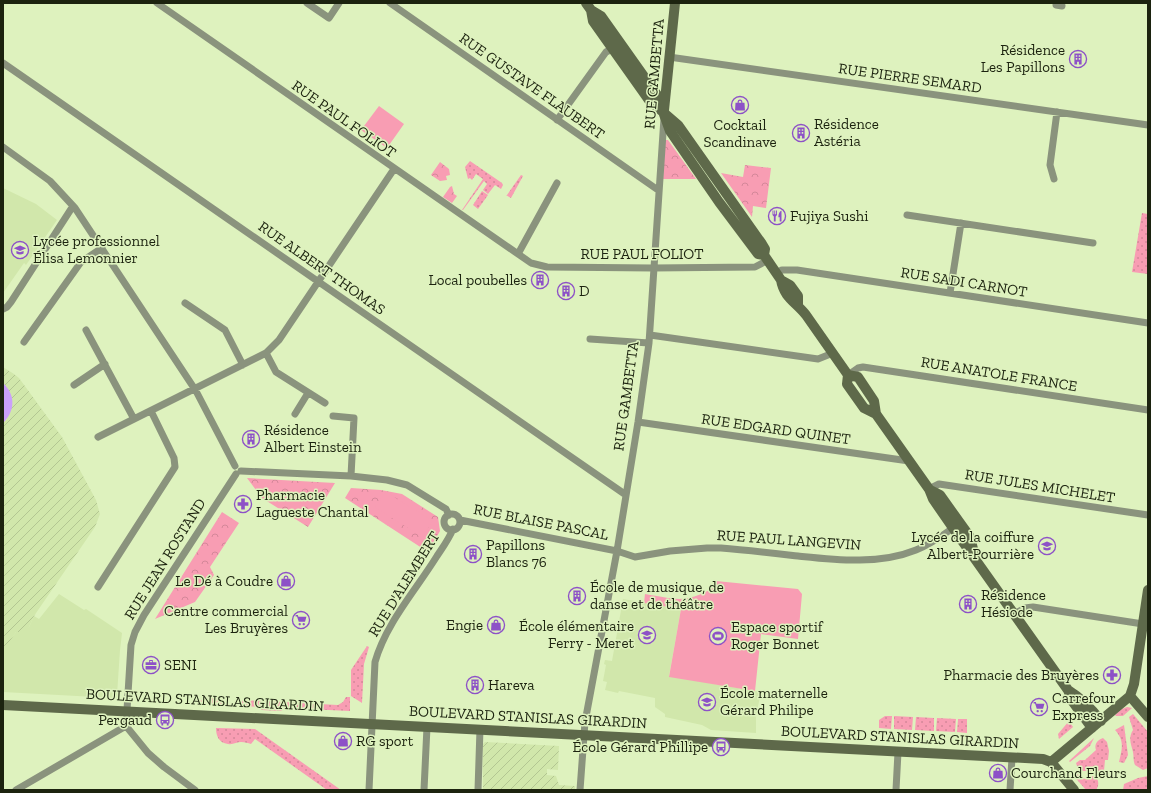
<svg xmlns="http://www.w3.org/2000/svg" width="1151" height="793" viewBox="0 0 1151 793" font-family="'Zilla Slab',serif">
  <defs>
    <pattern id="industrial-furrows" width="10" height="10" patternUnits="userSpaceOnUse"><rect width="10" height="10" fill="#d1e7ab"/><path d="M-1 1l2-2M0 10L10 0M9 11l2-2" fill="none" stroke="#b3c692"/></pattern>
    <pattern id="grass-dots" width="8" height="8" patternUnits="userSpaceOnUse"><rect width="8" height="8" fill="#f89db3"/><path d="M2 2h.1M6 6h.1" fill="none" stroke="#d48799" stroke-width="1.8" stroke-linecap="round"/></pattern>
    <pattern id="forest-crowns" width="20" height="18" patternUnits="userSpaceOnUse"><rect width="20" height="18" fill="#f89db3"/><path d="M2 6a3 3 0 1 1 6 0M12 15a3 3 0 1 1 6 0" fill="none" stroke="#d48799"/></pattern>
  </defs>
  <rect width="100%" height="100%" fill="#def2be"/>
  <!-- built -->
  <path fill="#d1e7ab" d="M3 188 36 204 57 220 26 265 24 263 3 293Z
    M59 594 84 610 86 609 122 633 120 650 117 695 114 698 3 692V650L16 632 29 627 34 616 39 619Z
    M623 599 681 609 669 676 761 692 756 716V733L711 730 702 725 665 717V714L655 707V698L619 691 618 693 605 690 607 682 603 681 606 665 604 664 605 660 612 661Z"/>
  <!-- industrial -->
  <path fill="url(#industrial-furrows)" d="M3 367 14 374 19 378 62 437 96 500 100 514 95 527 34 616 29 627 24 632H16L4 650 3 423 7 419 8 389 3 383Z
    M485 742 559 746 558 770 547 769V775L556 776 559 785 575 786V790H483V744Z"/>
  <!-- grass -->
  <path fill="url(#grass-dots)" d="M470 161 502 183 503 185 501 189 495 185 488 194 483 190 487 184 484 181 463 210H462L483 179 476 174 472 180 470 178 468 179 465 167Z
    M521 175 523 176 511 198 506 195H507Z
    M482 191 488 195 478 209 473 205Z
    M1142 213 1148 214V274L1132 272Z
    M367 646 369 647 364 664 362 703 351 696V670Z
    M212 696 227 705 196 703 205 698Z
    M346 697H350V711L286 708 281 711 262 710 259 707 244 706 241 702 243 700 338 705 343 702Z
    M1127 707 1132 708 1123 716H1116L1115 715 1122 709Z
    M1133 714 1148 732V768L1143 770 1135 765C1133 761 1134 757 1133 752 1131 744 1128 738 1133 730L1129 717Z
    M885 716H892L891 729 879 728V720Z
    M894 716 913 717 912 730 894 729Z
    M916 717 934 718V731L915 730Z
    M937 718 956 719 955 732 936 731Z
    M958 719H967V733L957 732Z
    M1069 721 1073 727 1059 739 1058 734Z
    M1124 725 1128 755 1124 763 1119 762C1122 749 1125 741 1115 730Z
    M216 728 255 729 341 790H327L255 739 251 744C248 743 245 742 241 742 237 742 233 745 228 744 219 743 216 736 216 728Z
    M1094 738 1090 746 1070 762 1069 761Z
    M1103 738 1107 742 1109 751 1108 760H1105L1104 771 1099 774 1093 771H1083L1078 769 1076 763 1080 760H1085L1096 750C1094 745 1097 740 1103 738Z
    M1074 772 1085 779 1091 776 1096 777C1099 781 1099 786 1096 790H1086L1072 774Z
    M1148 776V790H1123L1124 784 1138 778Z"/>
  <!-- forest -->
  <path fill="url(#forest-crowns)" d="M665 140H668L696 179H663Z
    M440 162 449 169 450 175 446 176 447 180 440 181 431 175Z
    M745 165 771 168 766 208 753 206 752 217 721 173 743 177Z
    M452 186 454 194 457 196 452 203 443 197 450 187Z
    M247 478 335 483 308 527 262 498Z
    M351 488 381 490 402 494 438 517 440 531 428 552 345 498Z
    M222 512 239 523 210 567 214 575 195 602 155 619Z"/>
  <!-- pitch -->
  <path fill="#f89db3" d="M379 106 404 124 387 148 361 130Z
    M386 492 433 521 422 537 375 507Z
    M716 581 798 589 802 594 798 639 761 634 755 691 669 677 681 609 644 603 645 594C675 599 685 604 713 588Z"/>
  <!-- water -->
  <path fill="#caa0fb" d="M3 383C16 395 15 411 3 423Z"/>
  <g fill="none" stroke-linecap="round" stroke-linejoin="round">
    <!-- street -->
    <path stroke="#8a937d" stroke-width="7" d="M157 3 531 263 547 267 653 268 755 267 768 260
      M307 3 329 18 339 3
      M390 3 658 190
      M1056 3V5L1062 6
      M669 57 1148 125
      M3 63 626 495
      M557 120 606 52 612 49
      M3 147 50 181 75 208 196 391 235 466
      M1054 179 1050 165 1057 112
      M907 215 1093 243
      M518 254 557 183
      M776 273 782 270H797L1148 323
      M950 293 961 223
      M185 303 225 330 243 365
      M3 309 7 307 11 302 73 206
      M86 330 134 419
      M650 335 818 359 833 353
      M590 339 649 343
      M24 342 81 262 102 248
      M266 353 276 372 325 403
      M848 375 858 368 863 367 1148 410
      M74 385 105 364
      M295 414 308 393
      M333 416 354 418 351 476
      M638 422 909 461
      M98 437 266 353 279 340 394 169
      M241 471 351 476 387 480 407 485 446 509 449 515
      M929 489 939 484 1148 515
      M444 522a8 8 0 1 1 16 0a8 8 0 1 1-16 0Z
      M460 520 617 551 635 557 670 551 707 548H721C747 550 772 553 798 556 837 560 879 565 916 550 929 545 942 536 953 528
      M98 587 175 467 174 458 151 411
      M1014 614 1025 608 1033 607 1143 624
      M126 726 131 645 135 632 144 615 236 474
      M126 726 148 753 164 767 195 790
      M16 790 126 726
      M369 790 375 662C386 623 416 590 437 556 443 547 449 539 453 529
      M424 790 427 727
      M478 790 480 729
      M580 790 585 722 617 551 638 422 649 343 664 118
      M896 790 898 752
      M1010 790 1012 758"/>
    <!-- secondary -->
    <path stroke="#5e694a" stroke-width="10" d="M586 3 591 10 601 16 657 95 670 131 719 202 758 254 764 255 781 280 790 285 798 296V306
      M591 10 593 21 649 100 678 125 762 244 765 249 764 255
      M664 110 675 3
      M781 280C784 298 796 302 806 315L848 375 858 377 874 401 876 414 929 489 933 499 953 528 1068 690 1073 702 1092 728
      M848 375 847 384 864 408 876 414
      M930 490 940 495 970 537 974 553
      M1068 690C1081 698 1091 708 1101 721
      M1130 696 1134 684 1148 590
      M1130 696 1148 717
      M3 705 1043 759 1051 762 1074 790
      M1051 762 1130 696"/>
  </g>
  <!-- icons -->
  <defs>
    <g id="building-ring" transform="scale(0.9)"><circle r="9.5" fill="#def2be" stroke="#8d51c7" stroke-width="1.5"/><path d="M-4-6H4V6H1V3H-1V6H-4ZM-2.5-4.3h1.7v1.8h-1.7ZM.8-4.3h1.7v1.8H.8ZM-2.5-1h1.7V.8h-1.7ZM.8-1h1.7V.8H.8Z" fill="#8d51c7"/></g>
    <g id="shop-ring" transform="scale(0.9)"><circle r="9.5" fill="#def2be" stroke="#8d51c7" stroke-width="1.5"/><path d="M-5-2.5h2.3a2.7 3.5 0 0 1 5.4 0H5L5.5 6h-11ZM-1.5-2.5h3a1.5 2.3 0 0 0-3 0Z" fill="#8d51c7"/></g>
    <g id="restaurant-ring" transform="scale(0.9)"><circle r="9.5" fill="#def2be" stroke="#8d51c7" stroke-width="1.5"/><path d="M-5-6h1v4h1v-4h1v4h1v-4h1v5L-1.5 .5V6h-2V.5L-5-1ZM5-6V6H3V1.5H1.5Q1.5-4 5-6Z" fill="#8d51c7"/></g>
    <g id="school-ring" transform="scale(0.9)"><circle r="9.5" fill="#def2be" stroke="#8d51c7" stroke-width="1.5"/><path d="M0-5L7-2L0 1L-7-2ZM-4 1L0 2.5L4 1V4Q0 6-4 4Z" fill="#8d51c7"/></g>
    <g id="pharmacy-ring" transform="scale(0.9)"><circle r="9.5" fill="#def2be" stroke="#8d51c7" stroke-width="1.5"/><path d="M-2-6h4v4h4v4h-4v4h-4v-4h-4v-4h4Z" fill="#8d51c7"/></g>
    <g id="university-ring" transform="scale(0.9)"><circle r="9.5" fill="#def2be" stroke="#8d51c7" stroke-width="1.5"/><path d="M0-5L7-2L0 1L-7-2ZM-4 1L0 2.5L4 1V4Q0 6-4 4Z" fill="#8d51c7"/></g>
    <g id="supermarket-ring" transform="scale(0.9)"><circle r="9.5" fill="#def2be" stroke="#8d51c7" stroke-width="1.5"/><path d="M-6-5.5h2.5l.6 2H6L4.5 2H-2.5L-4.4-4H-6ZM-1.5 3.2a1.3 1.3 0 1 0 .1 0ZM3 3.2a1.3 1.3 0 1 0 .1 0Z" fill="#8d51c7"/></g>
    <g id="stadium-ring" transform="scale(0.9)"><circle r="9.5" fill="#def2be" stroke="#8d51c7" stroke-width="1.5"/><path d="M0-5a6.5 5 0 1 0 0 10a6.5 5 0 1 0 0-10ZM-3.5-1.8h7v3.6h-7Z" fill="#8d51c7"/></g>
    <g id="office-ring" transform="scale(0.9)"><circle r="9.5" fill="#def2be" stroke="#8d51c7" stroke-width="1.5"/><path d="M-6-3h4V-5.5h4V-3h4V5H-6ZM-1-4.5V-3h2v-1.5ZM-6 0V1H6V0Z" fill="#8d51c7"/></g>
    <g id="bus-ring" transform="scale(0.9)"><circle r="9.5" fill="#def2be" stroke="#8d51c7" stroke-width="1.5"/><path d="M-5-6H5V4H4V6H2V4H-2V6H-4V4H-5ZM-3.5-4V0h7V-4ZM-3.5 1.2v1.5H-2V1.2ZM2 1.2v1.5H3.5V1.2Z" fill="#8d51c7"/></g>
  </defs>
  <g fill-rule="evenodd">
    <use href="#building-ring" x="1078" y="59"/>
    <use href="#shop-ring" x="740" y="105"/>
    <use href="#building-ring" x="801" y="133"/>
    <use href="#restaurant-ring" x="777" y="216"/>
    <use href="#school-ring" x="20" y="250"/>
    <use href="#building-ring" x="540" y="280"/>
    <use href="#building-ring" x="566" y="291"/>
    <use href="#building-ring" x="251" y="439"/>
    <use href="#pharmacy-ring" x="243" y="504"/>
    <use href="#university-ring" x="1047" y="546"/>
    <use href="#building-ring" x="473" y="554"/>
    <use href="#shop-ring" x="286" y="581"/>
    <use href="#building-ring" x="577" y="596"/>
    <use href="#building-ring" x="968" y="604"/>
    <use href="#supermarket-ring" x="301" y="620"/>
    <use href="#shop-ring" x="496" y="625"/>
    <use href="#school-ring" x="647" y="635"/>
    <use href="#stadium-ring" x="718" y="636"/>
    <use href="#office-ring" x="151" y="665"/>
    <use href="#pharmacy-ring" x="1112" y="675"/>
    <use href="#building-ring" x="475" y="685"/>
    <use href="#school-ring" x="707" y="702"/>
    <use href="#supermarket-ring" x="1039" y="707"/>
    <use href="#bus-ring" x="165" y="720"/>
    <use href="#shop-ring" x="343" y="741"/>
    <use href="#bus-ring" x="721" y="747"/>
    <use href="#shop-ring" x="998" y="773"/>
  </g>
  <g text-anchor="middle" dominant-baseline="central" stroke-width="3" stroke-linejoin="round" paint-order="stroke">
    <!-- poi labels -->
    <g font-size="15" fill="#1c230f" stroke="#def2be" text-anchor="start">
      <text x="1065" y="50" text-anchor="end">Résidence<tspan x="1065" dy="17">Les Papillons</tspan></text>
      <text x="814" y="124">Résidence<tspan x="814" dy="17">Astéria</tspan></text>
      <text x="740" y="125" text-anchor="middle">Cocktail<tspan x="740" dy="17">Scandinave</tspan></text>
      <text x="790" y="216">Fujiya Sushi</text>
      <text x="33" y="241">Lycée professionnel<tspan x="33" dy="17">Élisa Lemonnier</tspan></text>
      <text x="527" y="280" text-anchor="end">Local poubelles</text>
      <text x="579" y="291">D</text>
      <text x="264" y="430">Résidence<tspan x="264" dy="17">Albert Einstein</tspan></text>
      <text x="256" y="495">Pharmacie<tspan x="256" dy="17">Lagueste Chantal</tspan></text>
      <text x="1034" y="537" text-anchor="end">Lycée de la coiffure<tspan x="1034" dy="17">Albert-Pourrière</tspan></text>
      <text x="486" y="545">Papillons<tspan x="486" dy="17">Blancs 76</tspan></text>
      <text x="273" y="581" text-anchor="end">Le Dé à Coudre</text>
      <text x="590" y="587">École de musique, de<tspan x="590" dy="17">danse et de théâtre</tspan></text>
      <text x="981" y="595">Résidence<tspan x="981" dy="17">Hésiode</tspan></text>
      <text x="288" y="611" text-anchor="end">Centre commercial<tspan x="288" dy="17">Les Bruyères</tspan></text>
      <text x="483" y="625" text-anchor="end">Engie</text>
      <text x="634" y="626" text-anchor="end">École élémentaire<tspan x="634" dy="17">Ferry - Meret</tspan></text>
      <text x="731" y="627">Espace sportif<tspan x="731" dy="17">Roger Bonnet</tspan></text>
      <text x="164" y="665">SENI</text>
      <text x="1099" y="675" text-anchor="end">Pharmacie des Bruyères</text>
      <text x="488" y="685">Hareva</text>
      <text x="720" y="693">École maternelle<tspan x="720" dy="17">Gérard Philipe</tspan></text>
      <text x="1052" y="698">Carrefour<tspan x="1052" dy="17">Express</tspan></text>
      <text x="152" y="720" text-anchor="end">Pergaud</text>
      <text x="356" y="741">RG sport</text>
      <text x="708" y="747" text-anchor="end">École Gérard Phillipe</text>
      <text x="1011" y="773">Courchand Fleurs</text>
    </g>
    <!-- street labels -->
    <g font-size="15" fill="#1c230f" stroke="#def2be">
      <text transform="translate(654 74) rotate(-85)">RUE GAMBETTA</text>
      <text transform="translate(910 78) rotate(8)">RUE PIERRE SEMARD</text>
      <text transform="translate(532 86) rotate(35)">RUE GUSTAVE FLAUBERT</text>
      <text transform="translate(344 119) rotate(35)">RUE PAUL FOLIOT</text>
      <text x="642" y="254">RUE PAUL FOLIOT</text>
      <text transform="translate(322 268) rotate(35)">RUE ALBERT THOMAS</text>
      <text transform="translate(964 282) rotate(9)">RUE SADI CARNOT</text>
      <text transform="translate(999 374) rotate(9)">RUE ANATOLE FRANCE</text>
      <text transform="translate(626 396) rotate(-82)">RUE GAMBETTA</text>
      <text transform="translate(776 429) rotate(8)">RUE EDGARD QUINET</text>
      <text transform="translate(1040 486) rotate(9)">RUE JULES MICHELET</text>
      <text transform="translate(541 522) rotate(11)">RUE BLAISE PASCAL</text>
      <text transform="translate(789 540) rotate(4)">RUE PAUL LANGEVIN</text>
      <text transform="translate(165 559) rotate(-58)">RUE JEAN ROSTAND</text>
      <text transform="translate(404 584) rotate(-58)">RUE D'ALEMBERT</text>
      <text transform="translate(205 700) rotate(3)">BOULEVARD STANISLAS GIRARDIN</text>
      <text transform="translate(528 717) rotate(3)">BOULEVARD STANISLAS GIRARDIN</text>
      <text transform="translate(900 737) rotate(3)">BOULEVARD STANISLAS GIRARDIN</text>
    </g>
  </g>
  <!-- border -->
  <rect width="1151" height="793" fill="none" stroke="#1c230f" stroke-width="8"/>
</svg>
